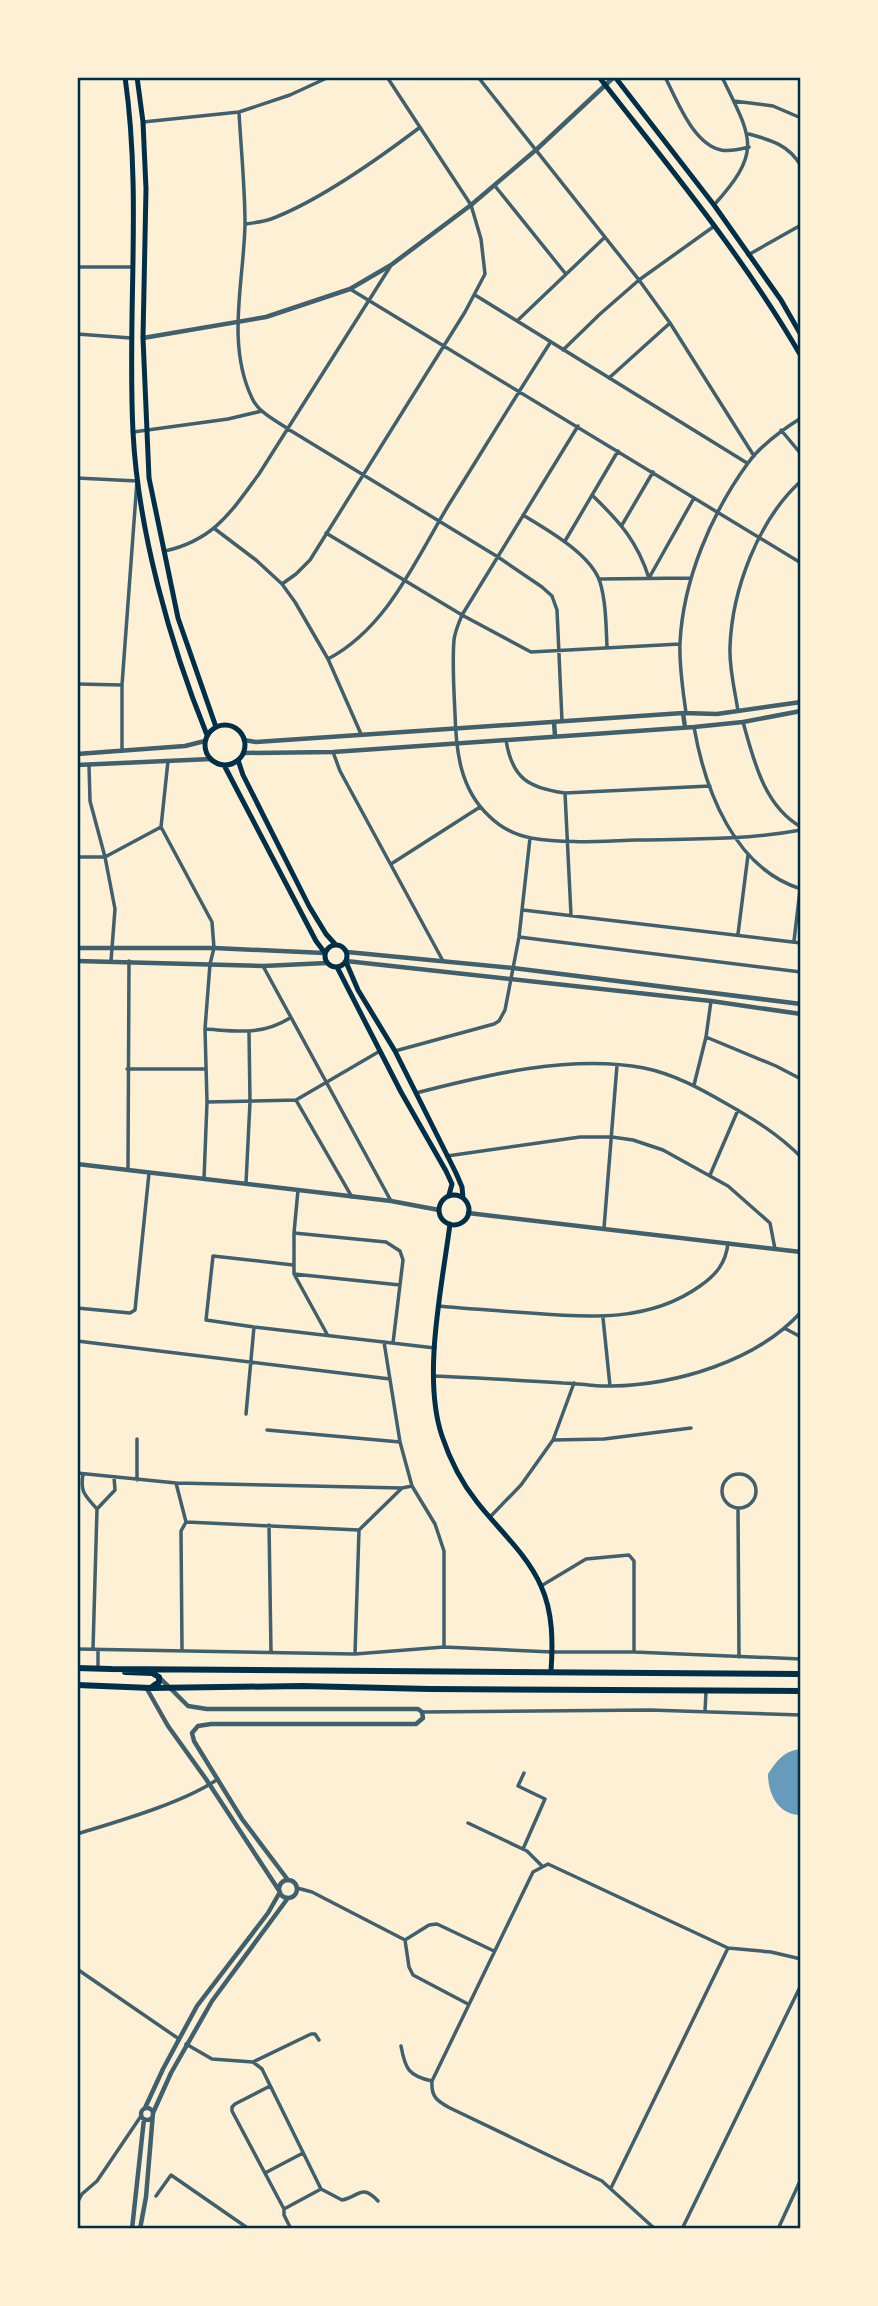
<svg xmlns="http://www.w3.org/2000/svg" width="878" height="2306" viewBox="0 0 878 2306" font-family="'Fira Sans Condensed',sans-serif">
  <rect width="100%" height="100%" fill="#fdf0d5"/>
  <!-- water -->
  <path fill="#669bbc" d="M801 1749V1815C778 1815 768 1794 768 1774 777 1760 784 1751 801 1749Z"/>
  <g fill="none" stroke-linecap="round" stroke-linejoin="round">
    <!-- minor -->
    <path stroke="#3f606c" stroke-width="3.5" d="M478 77 639 280 670 323 754 456
      M665 77C677 100 693 144 721 150 730 152 741 149 749 147
      M734 101 773 106 801 118
      M239 112C241 149 245 187 245 224 244 281 226 344 252 398 258 412 275 420 288 429L498 557 542 587 552 596 557 610 562 721
      M143 122 239 112 290 95 329 77
      M749 134C771 140 789 145 801 166
      M495 186 565 273
      M714 205C764 150 751 138 722 77
      M245 224C253 223 263 222 271 219 319 201 378 159 419 128
      M748 255 801 225
      M77 267H132
      M350 289 801 563
      M475 295 747 463
      M517 321 604 238
      M77 334 131 338
      M563 350 600 314 639 280 713 227
      M609 378 670 323
      M578 426 462 615C459 623 455 631 454 640 452 664 454 690 455 714 456 751 460 789 489 816 500 827 516 835 531 838 566 844 602 841 637 840 692 839 747 840 801 830
      M781 430 801 454
      M133 432 228 419 262 411
      M77 478 137 481 122 685V751
      M592 495C620 522 637 541 649 578
      M523 515C546 529 591 554 600 582 606 602 606 625 607 647
      M622 525 653 472
      M215 529 256 560 282 584 295 602 328 659 361 734
      M326 533 462 615 531 652 680 644
      M565 541 618 451
      M165 551C214 540 231 512 259 474L390 267
      M649 578 694 498
      M600 579 690 578
      M282 584 296 574 310 560 465 312 485 274 481 239 471 205 387 77
      M328 659C387 628 415 561 448 506 482 452 515 397 550 343
      M77 684 122 685
      M738 711C735 691 729 668 730 647 732 590 758 520 801 481
      M686 713C683 690 679 666 680 643 683 580 711 514 748 463 761 445 782 430 801 418
      M743 722C754 761 764 806 801 827
      M694 727C705 790 734 868 801 889
      M506 740C512 778 528 788 565 793L710 786
      M333 752 340 771 443 961
      M168 761 161 827 212 922 214 948 210 964 205 1029 207 1102 204 1179
      M89 765 90 801 105 857 115 909 111 961
      M565 793 571 915
      M77 857H105L161 827
      M391 864 480 807
      M523 910 801 943
      M738 934 748 855
      M519 937 801 972
      M794 941 800 890
      M263 966 391 1201
      M205 1029C237 1031 261 1036 290 1018
      M706 1037 776 1066 801 1079
      M395 1051 494 1024 499 1021 505 1010 519 937 530 838
      M127 1069H205
      M694 1085 706 1037 711 1001
      M416 1093C486 1075 571 1054 644 1068 674 1074 701 1089 727 1104 755 1120 778 1134 801 1157
      M296 1100 352 1197
      M207 1102 296 1100 380 1051
      M447 1156 580 1137H612L633 1140 663 1150 728 1186 770 1223 775 1249
      M128 1170 129 961
      M710 1175 738 1110
      M77 1177 78 1164
      M246 1183 250 1102 249 1032
      M298 1190 294 1233V1274L327 1334
      M604 1228 617 1065
      M294 1233 386 1242 400 1251 403 1260 393 1343
      M293 1265 213 1256 206 1320 254 1327 435 1348
      M294 1274 400 1285
      M439 1306C470 1309 500 1311 530 1313 589 1318 650 1322 700 1286 716 1275 726 1263 728 1243
      M77 1308 130 1313 135 1310 149 1173
      M603 1318 610 1386
      M786 1329 801 1337
      M77 1341 390 1379
      M384 1342 400 1442 412 1486 435 1524 444 1551V1647
      M435 1376C477 1378 520 1380 563 1383 579 1383 595 1387 611 1386 676 1385 757 1361 801 1312
      M246 1414 254 1327
      M267 1430 400 1442
      M137 1439V1480
      M553 1440 604 1439 691 1428
      M77 1473 176 1483 402 1488 412 1486
      M83 1474C80 1493 85 1495 97 1509L93 1649
      M722 1491a17 17 0 1 1 34 0a17 17 0 1 1-34 0Z
      M176 1483 186 1522 359 1530 402 1488
      M738 1508 739 1657
      M97 1509 115 1490 114 1477
      M490 1517 521 1485 553 1440 574 1383
      M269 1525 271 1652
      M541 1586 586 1559 629 1555 634 1561V1651
      M77 1649 355 1654 444 1647 552 1652H634L801 1659
      M182 1650 181 1531 186 1522
      M355 1654 359 1530
      M98 1669V1650
      M422 1712 650 1710 801 1715
      M705 1712 706 1691
      M468 1823 527 1851 542 1866
      M77 1834C119 1821 183 1803 218 1779
      M523 1849 545 1799 518 1786 524 1773
      M297 1888 312 1892 405 1940
      M405 1940 429 1925 437 1924 494 1951
      M405 1940 409 1967 413 1975 468 2004
      M77 1969 179 2039
      M186 2044 212 2059 253 2062 262 2069 321 2189 284 2209V2215L291 2229
      M401 2046C405 2068 408 2076 432 2081
      M253 2062 311 2034H315L319 2040
      M270 2086 235 2104 232 2107V2111L284 2209
      M265 2173 303 2153
      M611 2188 728 1948
      M321 2189 342 2200C359 2197 361 2183 378 2201
      M156 2196 171 2175 249 2229
      M77 2203 82 2194 97 2181 141 2116
      M655 2229 602 2181 450 2108C437 2101 431 2097 432 2081L533 1872 548 1864 728 1948 771 1952 801 1959
      M682 2229 801 1985
      M778 2229 801 2179"/>
    <!-- tertiary -->
    <path stroke="#3f606c" stroke-width="4.5" d="M143 338 266 317 350 289 391 265 471 205 537 149 614 77
      M683 713 685 727
      M554 722 555 736
      M244 740 256 742 683 713 717 714 801 702
      M243 753 333 752 694 727 743 722 801 711
      M77 754 185 746 205 741
      M77 765 211 759
      M77 948H214L324 953
      M347 952 513 968 801 1004
      M77 961 263 966 327 963
      M346 961 711 1001 801 1014
      M77 1164 391 1201 439 1210
      M468 1213 801 1252
      M160 1678 188 1706 207 1709H418L422 1712 423 1718 416 1724H211L198 1726 192 1733 194 1741 242 1819 288 1880
      M279 1889a9 9 0 1 1 18 0a9 9 0 1 1-18 0Z
      M141 2114a6 6 0 1 1 12 0a6 6 0 1 1-12 0Z
      M145 2108 163 2069 197 2006 268 1913 280 1892 206 1779 168 1726 147 1689
      M132 2229 144 2119
      M140 2229 146 2197 153 2113 171 2073 212 2001 288 1898"/>
    <!-- secondary -->
    <path stroke="#003049" stroke-width="5" d="M125 77C142 195 127 313 133 432 138 530 170 644 207 735
      M137 77 143 122 146 189 143 338 149 478 178 618 216 727
      M599 77C669 167 744 257 801 356
      M615 77 714 205 781 300 801 335
      M205 745a20 20 0 1 1 40 0a20 20 0 1 1-40 0Z
      M238 760 243 775 309 906 326 934 335 944
      M224 765 316 941 325 953
      M325 956a11 11 0 1 1 22 0a11 11 0 1 1-22 0Z
      M346 962 358 990 395 1051 456 1173 462 1187 463 1198
      M337 967 401 1092 446 1171 452 1184 449 1195
      M439 1210a15 15 0 1 1 30 0a15 15 0 1 1-30 0Z
      M450 1224C442 1286 422 1377 442 1436 450 1460 461 1482 477 1502 498 1529 527 1554 541 1586 553 1612 553 1643 551 1671"/>
    <!-- trunk -->
    <path stroke="#003049" stroke-width="6" d="M77 1668 111 1669
      M107 1669 801 1674
      M125 1672 152 1673 159 1677V1682L152 1687
      M77 1685 151 1688 302 1686 430 1689 801 1691"/>
  </g>
  <!-- border -->
  <rect width="878" height="2306" fill="none" stroke="#fdf0d5" stroke-width="158"/>
  <rect x="79" y="79" width="720" height="2148" fill="none" stroke="#003049" stroke-width="2.5"/>
</svg>
